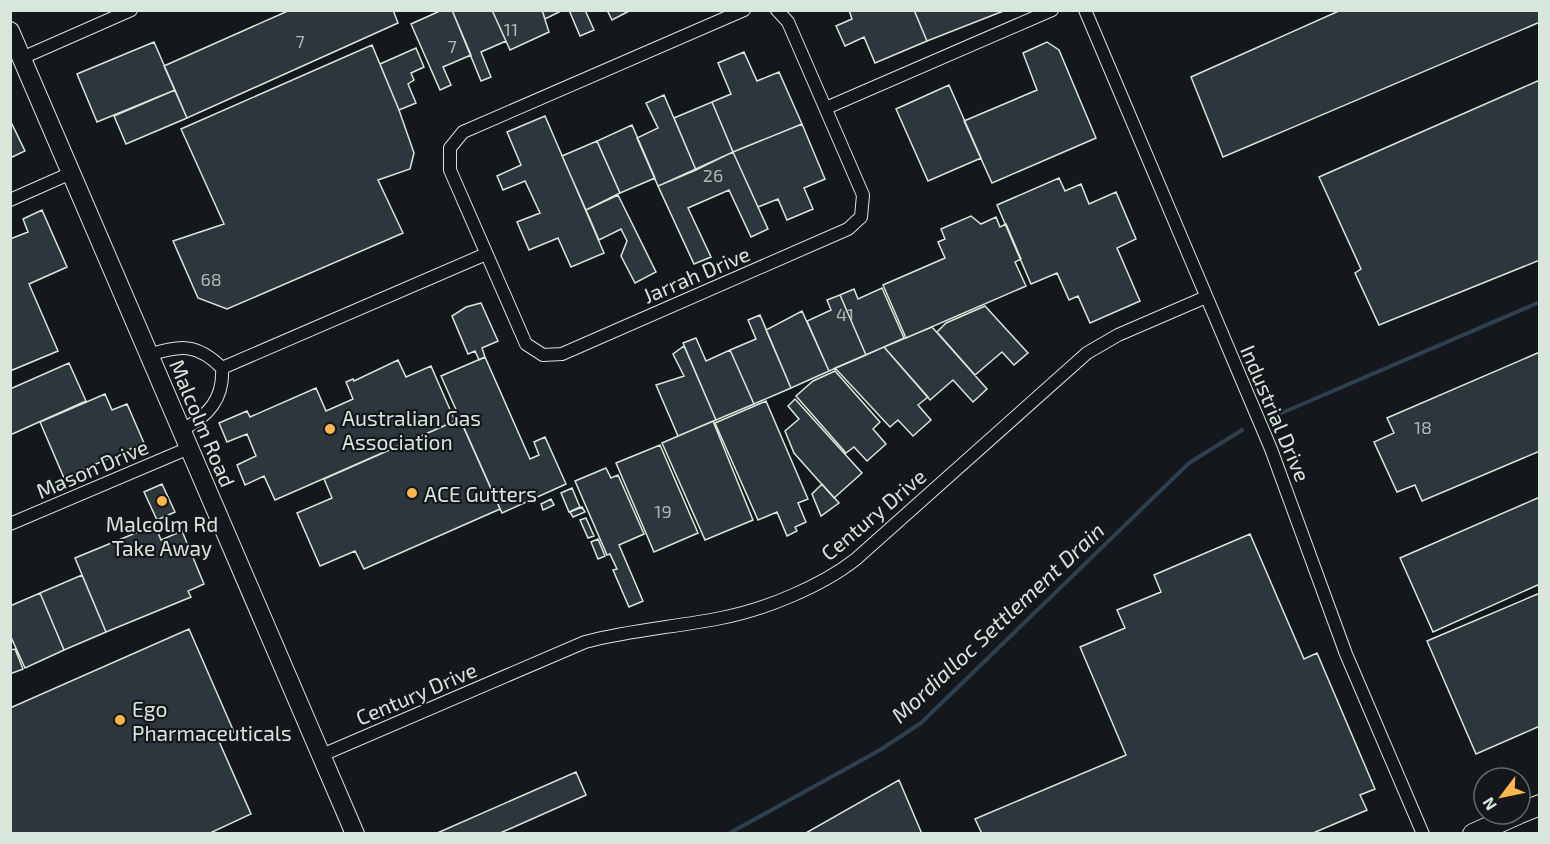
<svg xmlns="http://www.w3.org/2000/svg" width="1550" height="844" viewBox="0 0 1550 844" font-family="'Exo 2',sans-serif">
  <rect width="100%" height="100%" fill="#14181c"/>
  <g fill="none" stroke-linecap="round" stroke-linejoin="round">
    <!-- stream -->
    <path stroke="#2f3f4d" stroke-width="4" d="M1277 415 1540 302
      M728 834 880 750 921 723 1189 463 1242 430"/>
  </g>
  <!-- building -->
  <path fill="#2c363c" stroke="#d8e6dc" stroke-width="1.5" d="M290 10H393L398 23 187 118 164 66Z
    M442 10H452L471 55 443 67 451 85 440 90 411 24Z
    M452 10H492L506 41 481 52 491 77 481 81Z
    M492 10H542L549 32 510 50Z
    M542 10H563L545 19Z
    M569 10H585L594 30 580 36Z
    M607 10H631L612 20Z
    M849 10H914L927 41 875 63 864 37 845 46 836 26 852 19Z
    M914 10H1006L927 41Z
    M1341 10H1540V22L1223 157 1191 77Z
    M154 42 175 90 97 122 77 74Z
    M1047 42 1059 50 1096 138 992 183 964 121 1037 90 1023 53Z
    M372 45 399 110 414 153 410 169 378 180 403 233 227 309 198 298 173 241 224 224 181 129Z
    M416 48 424 67 411 73 414 80 408 84 416 103 399 110 380 64Z
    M744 52 757 81 779 72 802 124 733 152 712 102 731 94 718 63Z
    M1540 80V260L1379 325 1355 273 1361 269 1319 177Z
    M949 85 981 158 928 181 896 109Z
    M175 90 187 118 126 144 114 116Z
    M664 95 696 170 658 186 637 138 658 128 646 103Z
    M712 102 733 152 696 170 674 118Z
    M545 116 604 253 571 267 558 238 529 250 517 222 540 213 525 181 503 190 497 176 521 165 507 132Z
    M10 120 25 151 10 158Z
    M802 124 825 179 804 188 813 209 787 220 778 199 758 207 733 152Z
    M632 125 655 178 620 193 597 141Z
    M597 141 620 193 586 210 562 156Z
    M733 152 768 229 751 237 729 190 688 208 711 257 694 264 658 186Z
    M1059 178 1065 191 1081 184 1089 204 1116 192 1136 239 1117 248 1140 301 1090 323 1078 296 1069 300 1057 273 1031 284 997 205Z
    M618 195 656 272 635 283 621 256 627 241 621 229 599 240 586 210Z
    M42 210 67 267 29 284 58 351 10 371V239L28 232 23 219Z
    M971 216 981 224 996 217 1000 227 1006 224 1021 259 1015 262 1026 286 906 338 883 285 945 258 938 242 945 239 941 229Z
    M882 288 904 338 866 355 840 295 854 289 858 299Z
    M840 295 866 355 829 371 807 321 831 310 827 300Z
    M481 303 498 341 482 348 485 357 479 360 475 351 468 354 452 316 466 307Z
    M985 306 1028 353 1014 365 1002 352 975 375 937 332 946 323Z
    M802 311 829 371 791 388 766 330Z
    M760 315 791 388 754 404 730 350 756 339 748 320Z
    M932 327 987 389 973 402 953 380 930 400 884 347Z
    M696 338 706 361 730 350 754 404 716 420 683 343Z
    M684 346 716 420 678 436 656 385 684 376 673 354Z
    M884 347 928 397 918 405 931 420 913 436 898 420 890 427 835 368Z
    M1540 352V451L1422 501 1415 485 1397 492 1374 442 1394 433 1387 418Z
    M485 357 530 459 539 455 534 442 545 437 566 484 502 513 441 376Z
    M398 360 406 377 431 366 455 421 275 500 264 476 245 485 237 465 256 456 247 434 227 442 219 423 247 411 250 417 316 388 326 411 353 399 346 382 353 379 354 381Z
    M69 363 86 401 10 435V389Z
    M835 371 880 422 873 429 886 444 867 461 854 447 846 453 796 396 813 381Z
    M105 394 112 410 127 404 144 443 64 478 40 422Z
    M795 399 862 473 834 498 794 453 785 431 799 419 788 406Z
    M766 401 808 499 798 503 806 522 795 527 797 531 787 536 777 512 758 520 715 423Z
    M455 421 457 426 462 424 500 509 364 569 355 551 320 566 297 513 332 498 324 479Z
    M713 421 753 520 705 540 662 443Z
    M660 445 698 533 654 552 616 463Z
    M606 468 611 478 618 475 644 534 619 545 643 601 629 607 613 570 617 569 610 554 607 555 575 481Z
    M162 484 175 512 157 520 144 492Z
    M822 484 839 503 821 516 812 494Z
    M572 488 580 507 569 512 561 493Z
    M1540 497V584L1433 632 1400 558Z
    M551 499 554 505 543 510 541 504Z
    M582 507 585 512 573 517 570 512Z
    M586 518 594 536 588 538 580 520Z
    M155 525 161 540 182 531 204 584 188 591 191 597 106 632 75 558Z
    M1250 534 1304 659 1317 653 1375 789 1360 795 1367 810 1311 834H982L975 819 1126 755 1080 647 1125 628 1117 610 1161 592 1154 575Z
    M598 539 605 556 598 559 591 542Z
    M82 575 106 632 64 650 40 593Z
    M40 593 64 650 25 668 10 635V606Z
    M1540 593V726L1476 754 1427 641Z
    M189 629 234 732 218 739 251 814 208 834H10V708Z
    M15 649 23 669 10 674V650Z
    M576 772 586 795 498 834H435Z
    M899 780 922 834H804Z"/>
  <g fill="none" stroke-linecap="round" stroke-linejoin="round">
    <!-- street casing -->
    <g stroke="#d8e6dc" stroke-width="14">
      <path id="street" d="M744 10 463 132 450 148V170L526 344 543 355 562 354 848 229 861 217 863 195 788 22 777 10
        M1085 10 1271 449 1346 654 1423 834
        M22 58 131 10
        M826 108 1052 10
        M10 200 71 173
        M149 355C180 345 197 343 222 368 224 399 208 416 182 430
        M222 368 486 254
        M10 524 189 448
        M322 755 585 642C630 630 676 627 721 618 764 610 822 586 856 559L1087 353 1118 335 1206 297"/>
    </g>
    <!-- secondary casing -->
    <g stroke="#d8e6dc" stroke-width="20">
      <path id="secondary" d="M10 31 355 834"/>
    </g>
    <!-- primary casing -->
    <g stroke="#d8e6dc" stroke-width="22">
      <path id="primary" d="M1520 813 1540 805
        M1473 834 1518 814"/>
    </g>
    <!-- street -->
    <use href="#street" stroke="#14181c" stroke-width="12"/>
    <!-- secondary -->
    <use href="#secondary" stroke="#14181c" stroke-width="18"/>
    <!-- primary -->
    <use href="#primary" stroke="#14181c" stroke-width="20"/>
  </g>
  <!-- markers -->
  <g fill="#ffb74d" stroke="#14181c" stroke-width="2">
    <circle cx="330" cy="429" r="6"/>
    <circle cx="412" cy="493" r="6"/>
    <circle cx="162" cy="501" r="6"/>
    <circle cx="120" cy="720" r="6"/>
  </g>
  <g text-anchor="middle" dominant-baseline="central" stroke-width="4.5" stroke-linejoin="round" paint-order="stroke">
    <!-- number labels -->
    <g font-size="18" fill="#adbab4">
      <text x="511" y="29">11</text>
      <text x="300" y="41">7</text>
      <text x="452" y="46">7</text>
      <text x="713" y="175">26</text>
      <text x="211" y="279">68</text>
      <text x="845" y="314">41</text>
      <text x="1423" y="427">18</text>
      <text x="663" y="511">19</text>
    </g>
    <!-- street labels -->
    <g font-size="21" fill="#d8e6dc" stroke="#14181c">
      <text transform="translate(696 274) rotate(-23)">Jarrah Drive</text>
      <text transform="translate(1276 413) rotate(67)">Industrial Drive</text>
      <text transform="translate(203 423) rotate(67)">Malcolm Road</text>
      <text transform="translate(92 468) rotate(-23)">Mason Drive</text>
      <text transform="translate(873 514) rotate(-40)">Century Drive</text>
      <text transform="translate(416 693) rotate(-23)">Century Drive</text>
    </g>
    <!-- poi labels -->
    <g font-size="21" fill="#d8e6dc" stroke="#14181c" text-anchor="start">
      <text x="342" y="417">Australian Gas<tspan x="342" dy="24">Association</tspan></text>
      <text x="424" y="493">ACE Gutters</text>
      <text x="162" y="523" text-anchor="middle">Malcolm Rd<tspan x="162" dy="24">Take Away</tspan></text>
      <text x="132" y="708">Ego<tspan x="132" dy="24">Pharmaceuticals</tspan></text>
    </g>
    <!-- water labels -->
    <g font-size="22" font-style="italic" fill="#d8e6dc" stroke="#14181c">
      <text transform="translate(997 622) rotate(-43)">Mordialloc Settlement Drain</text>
    </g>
  </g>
  <!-- border -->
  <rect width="1550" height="844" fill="none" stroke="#d8e6dc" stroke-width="24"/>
  <!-- north arrow -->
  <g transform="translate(1502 796) rotate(238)"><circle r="28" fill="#14181c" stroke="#626a69" stroke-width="1.5"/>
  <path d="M0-4.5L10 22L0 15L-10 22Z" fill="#ffb74d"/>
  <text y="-9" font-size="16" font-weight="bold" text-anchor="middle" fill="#d8e6dc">N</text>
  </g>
</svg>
